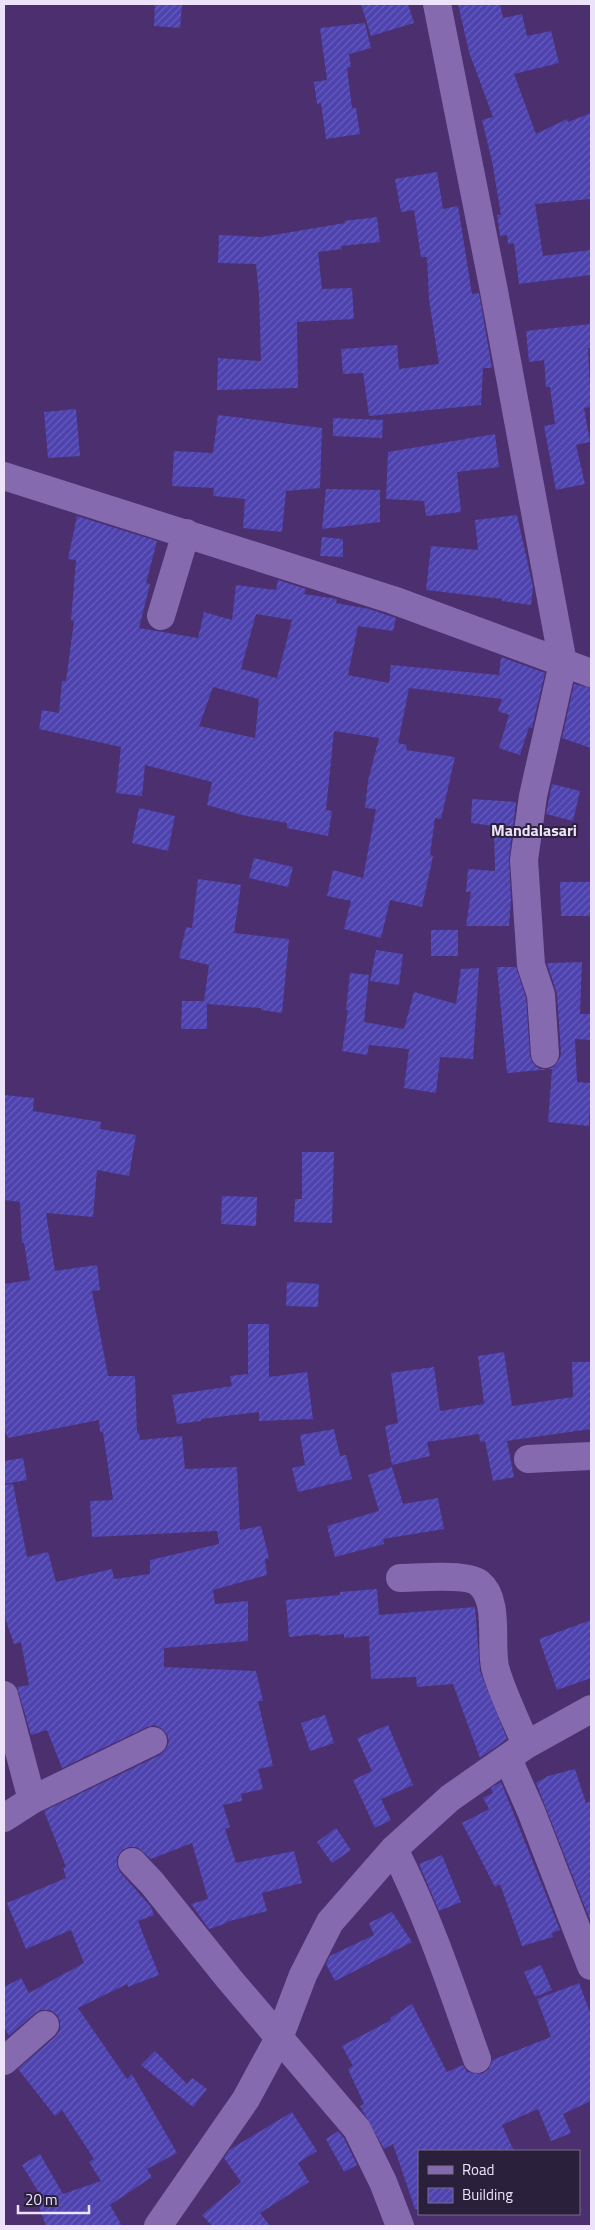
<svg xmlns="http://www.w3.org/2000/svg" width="595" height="2230" viewBox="0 0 595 2230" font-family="'Titillium Web',sans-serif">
  <defs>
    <pattern id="building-hatch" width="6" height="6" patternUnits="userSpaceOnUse" patternTransform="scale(1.25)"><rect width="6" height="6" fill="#4d42ae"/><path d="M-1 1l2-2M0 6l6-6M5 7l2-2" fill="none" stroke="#675dba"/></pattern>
  </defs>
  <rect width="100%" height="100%" fill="#4b2f6e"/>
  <!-- building -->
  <path fill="url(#building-hatch)" fill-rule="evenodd" d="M155 4H182L180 28 154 26Z
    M361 4H408L414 23 371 36Z
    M458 4H500L503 18 522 14 527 36 551 31 559 63 514 74 536 134 567 119 568 122 591 113V199L535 204 543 256 591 250V275L519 284 514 243 508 244 507 235 500 236 497 215H501L492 161 482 120 493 117 469 52Z
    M365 23 371 48 349 54 351 67 347 68 352 108H356L360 134 326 139 321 103 317 104 314 82 327 80 320 28Z
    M437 172 443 209 458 206 472 294 479 293 492 368H483L481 405 369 416 363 373 343 374 341 349 397 345 399 369 439 364 429 300 427 257H421L414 210 401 212 395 179Z
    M377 217 380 242 341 246 342 249 318 252 322 289 352 288 354 319 297 322 298 388 217 390 218 358 261 361 259 294 256 264 218 263 219 235 262 237 345 223 344 221Z
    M591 324V348H588L591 407 584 408 590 442 576 445 585 484 556 490 544 426 555 424 550 387H546L544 360 529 362 526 331Z
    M76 409 80 456 48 458 44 412Z
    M218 415 322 428 320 488 286 491 282 532 243 528 245 499 213 496 214 488 172 486 174 451 213 453Z
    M333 418 383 420 382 438 333 436Z
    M495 434 499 467 457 472 461 512 426 516 424 501 386 499 388 452Z
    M326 489 380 490V522L322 529Z
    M517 515 533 587 531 605 502 601V599L426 590 431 546 478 550 475 520Z
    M77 516 157 541 146 583 150 584 139 628 198 638 204 612 232 620 236 585 276 590 278 580 306 589 304 594 337 599 336 603 369 609 396 618 393 631 358 626 348 675 389 683 391 665 499 675 501 657 545 673 532 728 529 727 520 755 499 748 509 715 498 711 502 699 409 688 398 743 407 745 406 750 455 757 441 819 435 818 430 855 433 856 422 907 390 900 381 938 344 929 351 901 327 896 333 870 363 878 376 809 365 808 368 781 379 738 334 731 326 810 332 811 328 836 287 828V823L246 816 207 805 212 782 145 765 142 796 116 793 121 747 39 729 42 710 59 713 62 681H66L74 621 71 620 76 560 68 559ZM256 614 292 620 277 678 241 669ZM213 687 259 699 255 738 199 726Z
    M322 537 343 539V557L320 556Z
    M574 684 591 688V748L562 738Z
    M552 784 580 791 573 821 546 814Z
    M472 799 516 802 509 858 511 900 509 926H466L471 892H466L468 869 495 871 494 826 471 823Z
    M139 808 175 816 168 851 132 843Z
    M254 858 293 867 288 887 249 878Z
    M198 879 241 885 234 933 289 939 282 1013 261 1010V1008L207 1004V1029H181L182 1001H204L209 965 179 958 186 927 192 928Z
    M560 882H591V916H561Z
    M431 930H458V956H431Z
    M376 950 403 954 399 985 370 981Z
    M582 962 580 1014H591V1040L575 1039 577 1082 591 1083 589 1126 548 1122 552 1069 507 1073 497 967H516L526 998 530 1056 532 1062 538 1068 546 1070 554 1067 559 1060 561 1053 557 994 547 963Z
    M479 968 473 1059 440 1057 436 1093 404 1088 409 1049 369 1045 367 1055 342 1051 348 1010H346L350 973 369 975 364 1022 404 1029 414 992 456 1004 461 969Z
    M4 1095 34 1098 33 1111 101 1122 100 1129 136 1135 129 1176 97 1170 93 1217 46 1213 55 1271 97 1265 100 1290 92 1291 108 1376H135L137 1433H139L140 1440 182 1436 185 1469 237 1467 240 1530 261 1526 269 1558 265 1559 267 1575 213 1590 215 1604 248 1601V1641L164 1648V1667L256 1671 263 1701H258L273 1766 258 1769 263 1789 241 1794 242 1801 223 1805 230 1827 225 1829 236 1863 294 1851 302 1883 262 1893 267 1911 226 1922 227 1923 209 1929 191 1904 208 1899 192 1843 151 1859 137 1847H129L122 1850 117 1857V1865L120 1872 151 1907 154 1915 138 1921 159 1975 128 1987 127 1984 78 2008 127 2079 132 2074 177 2153 147 2169 152 2177 110 2205 122 2226H46L38 2203 44 2201 22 2165 40 2154 63 2194 101 2181 89 2162 94 2159 62 2110 55 2116 18 2069 56 2036 60 2030V2021L57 2015 50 2010H41L35 2013 9 2036 4 2027V1987L21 1978 29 1993 84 1963 71 1930 26 1949 7 1903 66 1878 63 1868 66 1867 44 1811 160 1755 166 1749 169 1742 167 1734 161 1728 154 1725 147 1727 62 1768 47 1730 31 1735 17 1687 29 1685 21 1642 14 1644 4 1615V1485L13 1484 27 1557 48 1552 56 1582 112 1569 114 1579 150 1574V1560L219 1544 217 1531 92 1537 90 1501 113 1500 103 1432H100L99 1420 8 1438 4 1429V1284L30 1280 24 1243H22L20 1202 4 1200Z
    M302 1152H334L332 1223 294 1222 295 1199H302Z
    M222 1196 257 1197 256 1226 221 1224Z
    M287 1282 319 1284 318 1307 286 1306Z
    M248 1324H269V1377L307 1372 313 1419 259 1421V1412L201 1419V1421L177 1424 172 1395 232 1386 230 1376 248 1374Z
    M504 1352 512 1406 573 1397 572 1362H591V1429L507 1441 514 1477 493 1481 485 1441 480 1442 479 1434 427 1442 430 1456 392 1465 385 1426 398 1423 391 1373 434 1367 440 1411 484 1404 478 1356Z
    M334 1429 340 1456 346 1455 352 1479 298 1492 292 1468 305 1465 300 1435Z
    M23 1458 27 1480 4 1484V1461Z
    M392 1467 403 1504 438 1498 444 1529 383 1539 384 1544 335 1557 327 1526 379 1511 368 1475Z
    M377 1589 379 1615 475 1607 480 1671 507 1739 480 1758 453 1684 417 1687 416 1677 371 1679 369 1636 344 1638V1634L319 1636V1634L289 1637 286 1600 340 1595V1592Z
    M591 1620V1678L557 1690 539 1639Z
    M325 1715 334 1743 310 1751 301 1723Z
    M388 1725 413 1785 381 1799 391 1820 375 1828 353 1780 372 1771 357 1738Z
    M575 1769 586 1803 591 1801 590 1920 536 1783 548 1776Z
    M501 1782 560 1930 552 1933 553 1937 522 1946 500 1884 495 1887 462 1823 489 1809 483 1798 493 1793 491 1788Z
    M336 1828 351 1850 332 1863 317 1842Z
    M442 1855 461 1902 439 1911 419 1864Z
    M392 1912 412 1942 335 1981 326 1964 330 1956 374 1935 369 1923Z
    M541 1965 552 1990 535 1997 524 1972Z
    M579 1983 591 2015V2101L563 2114 571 2133 551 2141 538 2109 502 2125 514 2151H419V2209H415L393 2144 384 2149 360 2106 364 2104 348 2069 353 2066 342 2046 391 2020 390 2018 412 2004 447 2072 463 2065 467 2072 482 2074 489 2069 492 2060 551 2037 537 1999Z
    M155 2051 187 2084 192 2078 207 2089 193 2107 141 2065Z
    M292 2112 317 2151 298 2163 309 2182 260 2213 270 2226H212L202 2215 241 2182 224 2158 229 2150Z
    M338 2131 344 2138 357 2165 344 2172 326 2139Z"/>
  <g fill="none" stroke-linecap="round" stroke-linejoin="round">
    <!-- minor -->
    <path stroke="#866aaf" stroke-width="28" d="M437 4 494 291 563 663 533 796 524 860 531 965 541 995 545 1054
      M4 476 393 600 591 673
      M161 616 186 533
      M528 1459 591 1456
      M400 1578C417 1578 466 1573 479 1583 500 1600 490 1643 495 1667 501 1691 517 1722 526 1745
      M4 1695 32 1800 4 1818
      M508 1759 531 1811 591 1966
      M32 1800 153 1741
      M394 1849C428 1916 452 1988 477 2059
      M132 1862 152 1883 230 1980 357 2129 383 2182 400 2226
      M4 2061 45 2025
      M158 2226 246 2099 279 2038 303 1975 330 1922 394 1849 450 1798 526 1745 591 1709"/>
  </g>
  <g text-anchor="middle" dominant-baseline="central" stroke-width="4" stroke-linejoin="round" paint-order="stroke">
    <!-- quarter labels -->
    <g font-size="16" font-weight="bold" fill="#ece3fa" stroke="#2b203c">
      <text x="534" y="830">Mandalasari</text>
    </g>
  </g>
  <!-- border -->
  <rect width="595" height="2230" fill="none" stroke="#ece3fa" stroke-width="10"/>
  <!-- legend -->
  <rect x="418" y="2150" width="162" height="65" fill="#2b203c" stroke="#786e88"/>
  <rect x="428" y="2166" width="25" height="8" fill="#866aaf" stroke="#786e88"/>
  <text x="462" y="2175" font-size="15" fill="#ece3fa">Road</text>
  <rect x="428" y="2188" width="25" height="15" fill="url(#building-hatch)" stroke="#786e88"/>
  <text x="462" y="2200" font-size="15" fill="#ece3fa">Building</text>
  <!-- scale -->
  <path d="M18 2205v8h71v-8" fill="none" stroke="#ece3fa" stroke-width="2.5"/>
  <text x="25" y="2205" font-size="15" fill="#ece3fa" stroke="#2b203c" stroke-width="4" paint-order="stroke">20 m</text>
</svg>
